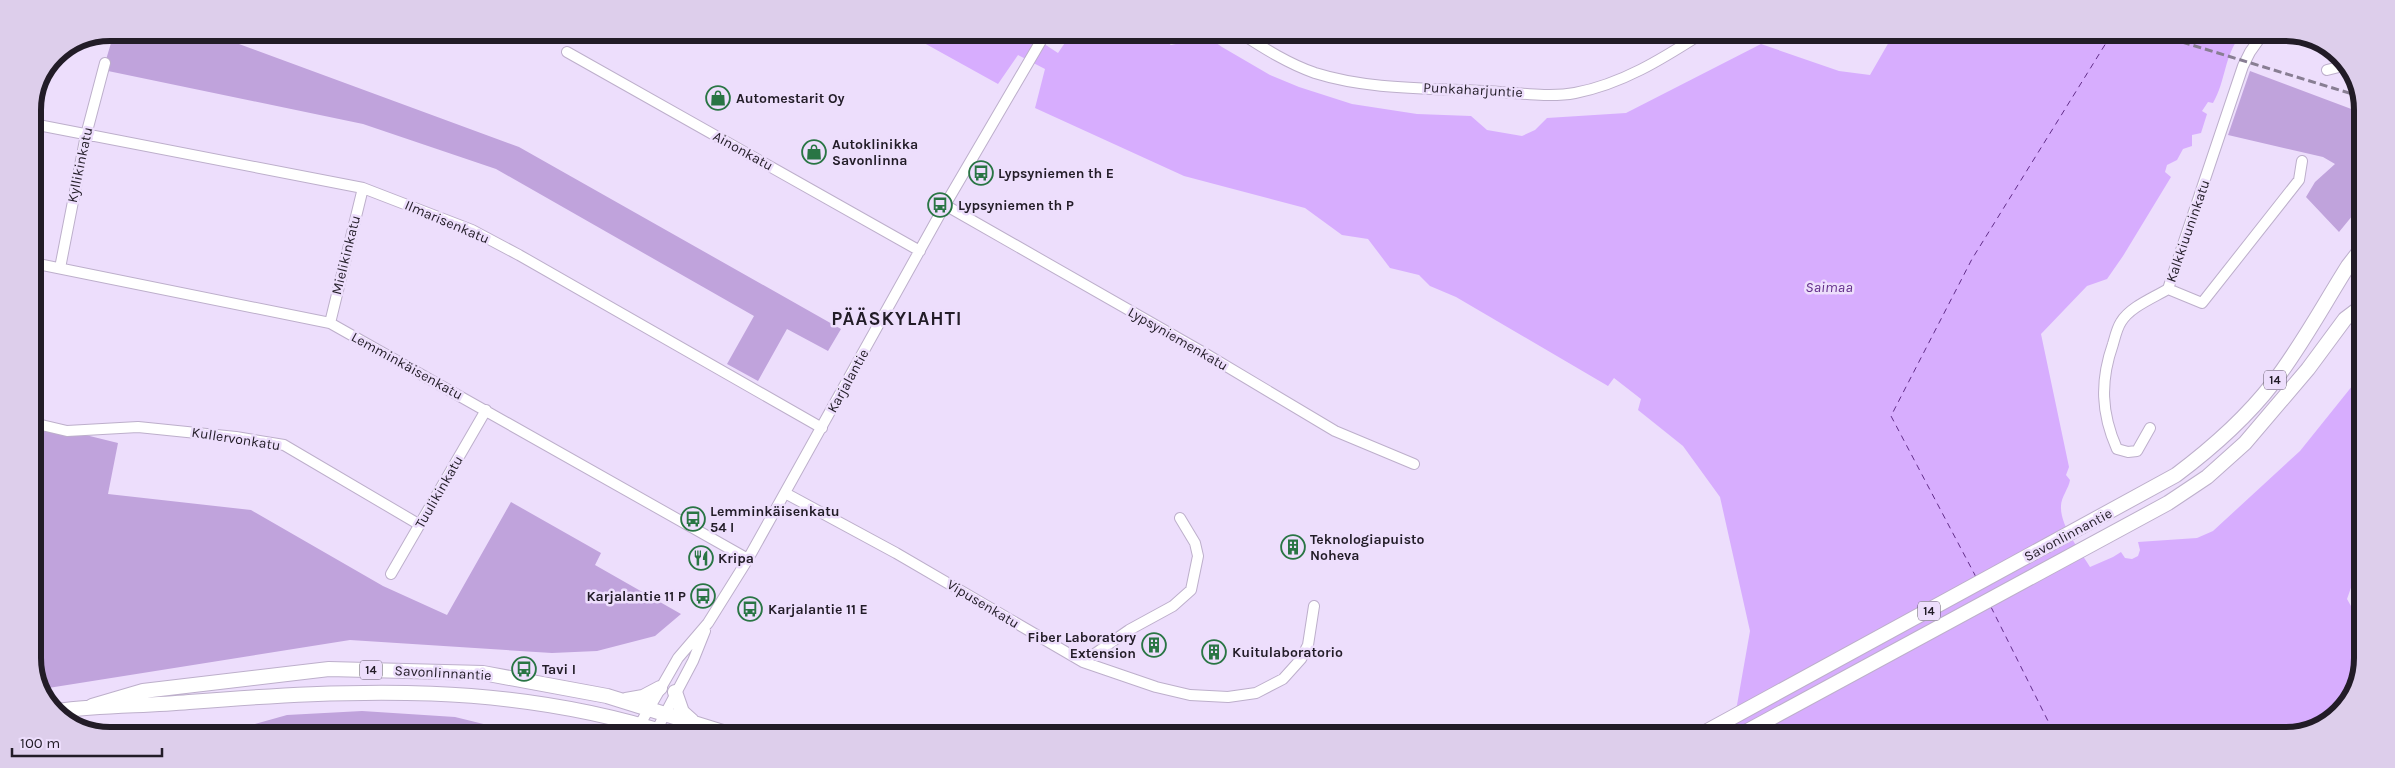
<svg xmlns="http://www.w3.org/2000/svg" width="2395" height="768" viewBox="0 0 2395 768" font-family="Karla,sans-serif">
  <rect width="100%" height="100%" fill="#eddefc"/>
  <!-- green -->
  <path fill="#c0a3dc" d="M114 33H209L519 147 841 329 828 351 787 329 758 381 727 364 754 316 496 169 363 124 108 71 105 63Z
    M2250 71 2362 113V204L2339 232 2306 197 2315 182 2335 164 2323 157 2228 135Z
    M33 422 118 443 108 494 251 510 383 586 447 615 511 502 601 553 595 565 681 614 655 636 597 651 552 653 350 640 42 689 33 664Z
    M362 711 455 717 520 733H265L248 726 287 715Z"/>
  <!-- water -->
  <path fill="#d7adfe" d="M906 33 1029 34 1058 53 1071 34H1156L1171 45 1200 39 1212 40 1222 47 1270 75 1299 87 1352 104 1417 114 1471 116 1487 130 1522 136 1535 130 1547 118 1626 113 1761 44 1839 71 1870 75 1893 35H2241C2224 55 2226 81 2213 103L2208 102 2202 111 2207 114 2201 133 2192 135V146L2183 149 2177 160 2167 165 2165 172 2171 177 2123 256 2107 279 2087 286 2041 334 2069 467 2066 475 2070 480C2069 488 2061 497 2061 506 2060 526 2080 550 2090 567L2113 557 2121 552 2125 558 2132 559 2138 556 2140 550 2138 542 2197 538 2213 531 2300 451 2361 375 2360 550V562L2347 599 2360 622V678L2332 720 2285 735H1723L1737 705 1750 631 1720 497 1683 446 1638 410 1641 399 1614 378 1608 386 1456 297 1430 286 1419 275 1390 268 1368 239 1342 235 1305 208 1184 176 1035 108 1045 69 1018 55 998 84Z"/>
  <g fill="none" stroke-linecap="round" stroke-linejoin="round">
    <!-- ferry -->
    <path stroke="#622d89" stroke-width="1" stroke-dasharray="6 5" stroke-linecap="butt" d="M1976 577 1891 416 1972 259 2111 35
      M1991 607 2055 735"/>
    <!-- minor casing -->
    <g stroke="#bdafcb" stroke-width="12">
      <path id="minor" d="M1242 34C1265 49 1289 64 1315 73 1369 90 1429 88 1484 91 1512 92 1548 98 1575 93 1622 84 1662 59 1701 34
        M567 52 920 251
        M2327 70 2347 65
        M33 124 363 188 472 230 519 255 822 428
        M945 205 1206 354 1335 431 1414 464
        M33 263 330 323 748 559
        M60 268 86 135 105 63
        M2168 289 2202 303 2299 180 2302 161
        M330 323 363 188
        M33 423 67 431 138 427 236 437 284 445 420 525
        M2150 428 2137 451 2128 452 2117 449C2101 413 2100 381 2113 344 2115 337 2117 328 2121 322 2130 307 2153 298 2168 289L2243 66 2250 52 2262 35
        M785 493 896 553 1083 662 1156 687 1190 695 1228 697 1256 693 1283 679 1301 659 1308 645 1314 606
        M391 574 486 410
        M1083 662 1129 630 1173 606 1191 590 1198 556 1195 543 1180 518
        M635 733 678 658 708 623 748 559 945 205 1045 34
        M655 733 693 661 705 631"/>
    </g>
    <!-- highway casing -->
    <g stroke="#bdafcb" stroke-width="16">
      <path id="highway" d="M675 692 682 712 692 721
        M626 700 643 697 660 688
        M92 706 143 691 329 669 483 673 607 696 729 734
        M57 711C101 705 145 706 189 702 355 689 509 682 670 734
        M1700 735 2176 475C2212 448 2246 418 2273 383 2301 347 2324 304 2348 266L2362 248
        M1740 735 2168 503 2207 477 2245 443 2308 369 2345 319 2361 307"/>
    </g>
    <!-- minor -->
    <use href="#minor" stroke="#fff" stroke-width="10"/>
    <!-- highway -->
    <use href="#highway" stroke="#fff" stroke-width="14"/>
    <!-- rail -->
    <path stroke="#887e93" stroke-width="3" stroke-dasharray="8 4" stroke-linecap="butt" d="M2159 35 2359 96"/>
  </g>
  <!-- icons -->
  <defs>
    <g id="shop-ring" transform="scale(1.25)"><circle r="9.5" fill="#eddefc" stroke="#297544" stroke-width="1.5"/><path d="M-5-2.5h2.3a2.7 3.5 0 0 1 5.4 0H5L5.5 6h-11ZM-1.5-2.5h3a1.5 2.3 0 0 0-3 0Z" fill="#297544"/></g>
    <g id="bus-ring" transform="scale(1.25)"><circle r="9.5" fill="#eddefc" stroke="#297544" stroke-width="1.5"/><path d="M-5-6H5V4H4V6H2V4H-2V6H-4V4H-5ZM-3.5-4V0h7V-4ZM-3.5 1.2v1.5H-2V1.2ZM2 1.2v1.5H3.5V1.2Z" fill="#297544"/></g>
    <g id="building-ring" transform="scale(1.25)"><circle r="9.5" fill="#eddefc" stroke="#297544" stroke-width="1.5"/><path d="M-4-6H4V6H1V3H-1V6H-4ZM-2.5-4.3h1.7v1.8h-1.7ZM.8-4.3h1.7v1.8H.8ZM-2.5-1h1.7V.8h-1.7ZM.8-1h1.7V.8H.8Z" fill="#297544"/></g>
    <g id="restaurant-ring" transform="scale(1.25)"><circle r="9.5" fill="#eddefc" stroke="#297544" stroke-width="1.5"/><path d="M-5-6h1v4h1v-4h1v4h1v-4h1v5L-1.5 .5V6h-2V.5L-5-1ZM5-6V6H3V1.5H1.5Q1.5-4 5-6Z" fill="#297544"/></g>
  </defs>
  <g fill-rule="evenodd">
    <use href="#shop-ring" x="718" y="98"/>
    <use href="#shop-ring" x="814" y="152"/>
    <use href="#bus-ring" x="981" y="173"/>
    <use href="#bus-ring" x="940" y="205"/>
    <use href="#bus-ring" x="693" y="519"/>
    <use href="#building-ring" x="1293" y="547"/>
    <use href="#restaurant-ring" x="701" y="558"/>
    <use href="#bus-ring" x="703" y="596"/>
    <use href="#bus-ring" x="750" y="609"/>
    <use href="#building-ring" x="1154" y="645"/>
    <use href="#building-ring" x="1214" y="652"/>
    <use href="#bus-ring" x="524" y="669"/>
  </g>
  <g text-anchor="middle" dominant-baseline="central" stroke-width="5" stroke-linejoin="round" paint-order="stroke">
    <!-- shield labels -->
    <g fill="#eddefc" stroke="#5f5667" stroke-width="1">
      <rect x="2264" y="370.5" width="22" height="19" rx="4"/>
      <rect x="1918" y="601.5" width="22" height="19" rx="4"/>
      <rect x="360" y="660.5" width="22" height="19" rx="4"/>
    </g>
    <g font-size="12" font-weight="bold" fill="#221c27">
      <text x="2275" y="380">14</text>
      <text x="1929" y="611">14</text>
      <text x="371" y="670">14</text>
    </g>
    <!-- street labels -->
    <g font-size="14" fill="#221c27" stroke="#eddefc">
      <text transform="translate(1473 90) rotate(3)">Punkaharjuntie</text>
      <text transform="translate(743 151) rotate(29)">Ainonkatu</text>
      <text transform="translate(80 165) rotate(-78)">Kyllikinkatu</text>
      <text transform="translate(447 222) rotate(23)">Ilmarisenkatu</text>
      <text transform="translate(2188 231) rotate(-71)">Kalkkiuuninkatu</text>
      <text transform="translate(346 255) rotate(-76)">Mielikinkatu</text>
      <text transform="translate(1178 339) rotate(30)">Lypsyniemenkatu</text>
      <text transform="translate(407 366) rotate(29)">Lemminkäisenkatu</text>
      <text transform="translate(848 381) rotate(-61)">Karjalantie</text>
      <text transform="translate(236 439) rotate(9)">Kullervonkatu</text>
      <text transform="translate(439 492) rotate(-60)">Tuulikinkatu</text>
      <text transform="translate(2068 535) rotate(-28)">Savonlinnantie</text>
      <text transform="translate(983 604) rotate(31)">Vipusenkatu</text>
      <text transform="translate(443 673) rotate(3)">Savonlinnantie</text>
    </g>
    <!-- poi labels -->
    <g font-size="14" font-weight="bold" fill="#221c27" stroke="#eddefc" text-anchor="start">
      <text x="736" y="98">Automestarit Oy</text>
      <text x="832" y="144">Autoklinikka<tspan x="832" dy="16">Savonlinna</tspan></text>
      <text x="998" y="173">Lypsyniemen th E</text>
      <text x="958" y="205">Lypsyniemen th P</text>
      <text x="710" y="511">Lemminkäisenkatu<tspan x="710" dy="16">54 I</tspan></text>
      <text x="1310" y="539">Teknologiapuisto<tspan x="1310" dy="16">Noheva</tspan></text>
      <text x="718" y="558">Kripa</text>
      <text x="686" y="596" text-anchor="end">Karjalantie 11 P</text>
      <text x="768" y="609">Karjalantie 11 E</text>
      <text x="1136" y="637" text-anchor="end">Fiber Laboratory<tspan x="1136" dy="16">Extension</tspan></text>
      <text x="1232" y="652">Kuitulaboratorio</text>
      <text x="542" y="669">Tavi I</text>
    </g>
    <!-- water labels -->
    <g font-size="15" font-style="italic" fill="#622d89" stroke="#eddefc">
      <text x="1829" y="287">Saimaa</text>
    </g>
    <!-- district labels -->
    <g font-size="19" font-weight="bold" letter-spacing="1" fill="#221c27" stroke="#eddefc">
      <text x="897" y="319">PÄÄSKYLAHTI</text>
    </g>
  </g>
  <!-- crop -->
  <path d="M0 0H2395V768H0ZM110 41H2285A69 69 0 0 1 2354 110V658A69 69 0 0 1 2285 727H110A69 69 0 0 1 41 658V110A69 69 0 0 1 110 41Z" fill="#ddceeb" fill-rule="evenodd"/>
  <path fill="none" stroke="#221c27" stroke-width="6" d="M110 41H2285A69 69 0 0 1 2354 110V658A69 69 0 0 1 2285 727H110A69 69 0 0 1 41 658V110A69 69 0 0 1 110 41Z"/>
  <!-- scale -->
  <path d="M12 748v8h150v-8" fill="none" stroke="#221c27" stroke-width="2.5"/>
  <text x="20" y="748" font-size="15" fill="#221c27" stroke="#eddefc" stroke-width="4" paint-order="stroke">100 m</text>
</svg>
